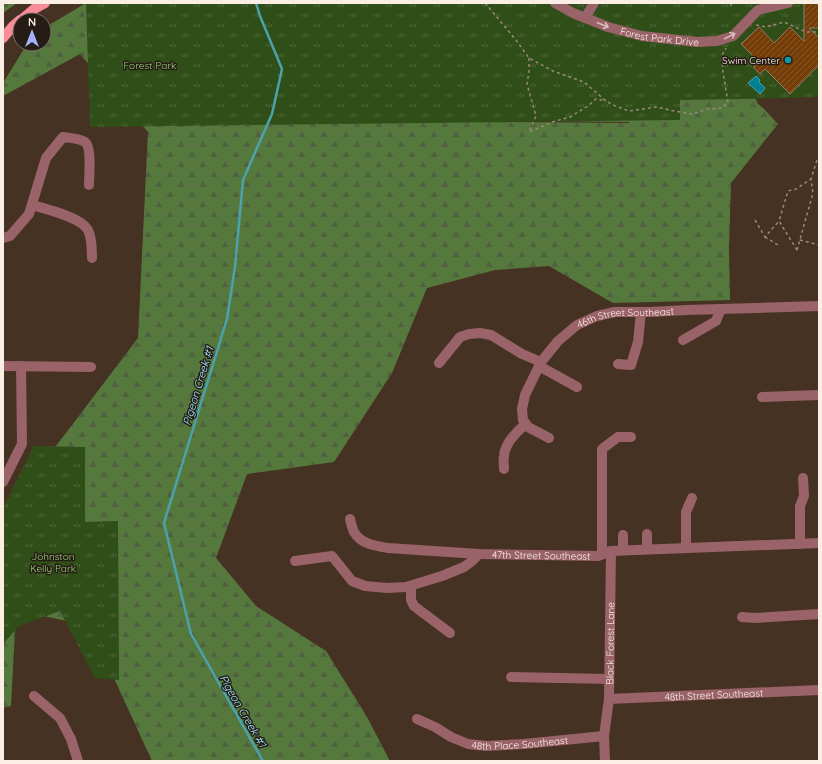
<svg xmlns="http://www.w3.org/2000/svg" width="822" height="764" viewBox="0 0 822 764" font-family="Quicksand,sans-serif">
  <defs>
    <pattern id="forest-firs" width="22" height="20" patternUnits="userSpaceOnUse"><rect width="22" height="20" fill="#55793c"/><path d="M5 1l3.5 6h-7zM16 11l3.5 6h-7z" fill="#506040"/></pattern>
    <pattern id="park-tufts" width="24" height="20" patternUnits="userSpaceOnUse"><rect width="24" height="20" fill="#304e18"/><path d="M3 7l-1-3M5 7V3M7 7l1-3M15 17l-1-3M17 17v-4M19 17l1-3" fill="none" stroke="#4f6839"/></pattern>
    <pattern id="water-ripples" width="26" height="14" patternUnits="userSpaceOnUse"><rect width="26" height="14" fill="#008195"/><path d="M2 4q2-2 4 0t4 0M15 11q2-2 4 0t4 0" fill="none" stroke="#1e6a75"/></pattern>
    <pattern id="building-hatch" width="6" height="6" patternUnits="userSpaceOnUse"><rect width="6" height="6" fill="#743d07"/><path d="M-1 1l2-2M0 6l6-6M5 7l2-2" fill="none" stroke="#89592b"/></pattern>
  </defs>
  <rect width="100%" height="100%" fill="#463223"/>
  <!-- forest -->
  <path fill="url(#forest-firs)" fill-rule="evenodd" d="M3 3H17L3 13Z
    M86 3H545L743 74 758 104 763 108 778 124 731 183 729 247 730 300 613 303 549 266 495 270 427 288 392 373 334 462 247 474 216 558 256 606 326 651 367 717 390 761H152L90 626 16 610 11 706 3 708V516L138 338 148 132 80 54 3 96V83L27 44H44V28ZM219 117 629 122V123L220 120Z"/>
  <!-- park -->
  <path fill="url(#park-tufts)" d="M86 3H819V97L743 99 680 100V120L90 127Z
    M34 446 85 447V522L118 521 119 680 95 678 60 611 19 626 3 644V508Z"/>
  <!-- water -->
  <path fill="url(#water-ripples)" stroke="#4ba2ad" d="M756 76 760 80 759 82 765 88 760 94 748 83Z"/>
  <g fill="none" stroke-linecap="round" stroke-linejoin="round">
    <!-- stream -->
    <path stroke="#4ba2ad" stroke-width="2.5" d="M256 3 260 16 282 69 272 114 243 180 235 267 227 319 164 523 191 634 263 761"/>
  </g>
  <!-- building -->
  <path fill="url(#building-hatch)" stroke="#917a69" d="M804 3H819V28H809L819 38V65L790 94 765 69 760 74 753 67 759 62 741 44 759 27 774 43 790 27 804 41Z"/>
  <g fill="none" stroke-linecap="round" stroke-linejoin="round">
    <!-- path -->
    <path stroke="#99887c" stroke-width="1.5" stroke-dasharray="3 3" stroke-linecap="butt" d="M485 3 516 40 529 58 553 71 584 82 606 101 613 105 629 111 657 107 674 111 692 114 708 109 721 108 728 103 723 72 722 55 726 48
      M731 3V6
      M756 25 766 27 784 22 806 32H819
      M529 58V72L527 84 536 116 529 132 552 122 570 117 588 106 596 99 606 101
      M755 220 765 237 779 221
      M765 237 778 245
      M800 240 819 245
      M797 250 813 193 811 179 817 160H819
      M797 250 779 221 788 191 796 189 811 179"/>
    <!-- minor -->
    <g stroke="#996369" stroke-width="10">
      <path id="s1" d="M555 3 573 13 608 27 642 36 697 42 717 41 733 36 758 10 788 3"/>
      <path d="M585 18 594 3"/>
      <path d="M32 205C46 209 81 217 88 230 92 238 92 250 92 258"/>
      <path d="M3 238 10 236 29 214 46 158 63 137C69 138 79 138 85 142 92 147 89 176 89 185"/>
      <path d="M683 340 716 321 721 309"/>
      <path d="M439 363 460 337 469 334 480 333 491 335 522 354 541 362"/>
      <path d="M618 364 631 365 638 342 641 312"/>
      <path d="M3 366 91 367"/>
      <path d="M539 366 577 387"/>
      <path d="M762 397 819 395"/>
      <path id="s2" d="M549 438 528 427 523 420 522 409 525 395 541 362 558 341 577 325 597 316 615 312H651L686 310 819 306"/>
      <path d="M504 469C504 465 503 460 504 456 505 443 516 432 526 424"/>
      <path d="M3 482 22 444 21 366"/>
      <path id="s3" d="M350 519C351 523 352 528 354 532 361 544 375 546 388 548L479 554 598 556 611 551 819 543"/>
      <path d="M647 534V549"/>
      <path d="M623 535V550"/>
      <path d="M800 544V506L804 496 803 478"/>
      <path d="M686 548V512L692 498"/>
      <path d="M602 554V449L618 437H631"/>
      <path d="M295 561 332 556 352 581 365 586 387 588 406 587 442 576 464 567 472 561 479 554"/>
      <path d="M411 586V600L414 606 450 633"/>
      <path d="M742 617 755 618 819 614"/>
      <path d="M511 677 609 679"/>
      <path d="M34 696 60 718 71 739 78 761"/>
      <path id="s4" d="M609 699 819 690"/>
      <path id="s5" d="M417 719 435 727 451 737 468 744 487 746 524 744 604 736"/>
      <path id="s6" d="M605 761 604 736 609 699 611 551"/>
    </g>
    <!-- major -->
    <path stroke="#f98c9a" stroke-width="10" d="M21 20 34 9 45 3
      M3 38 13 26 20 20"/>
  </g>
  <!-- one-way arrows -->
  <defs><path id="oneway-shaft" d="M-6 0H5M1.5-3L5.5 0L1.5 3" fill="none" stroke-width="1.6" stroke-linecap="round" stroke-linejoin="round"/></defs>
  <g stroke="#d9bdba">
    <use href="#oneway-shaft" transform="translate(603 25) rotate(21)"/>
    <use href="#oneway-shaft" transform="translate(730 36) rotate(-28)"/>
  </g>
  <!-- markers -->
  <circle fill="#0f9aa8" stroke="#251c16" stroke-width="1.5" cx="788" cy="60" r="4"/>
  <g text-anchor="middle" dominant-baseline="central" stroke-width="3" stroke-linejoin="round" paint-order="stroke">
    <!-- street labels -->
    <g font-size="10" fill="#fbeee5" stroke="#251c16">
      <text stroke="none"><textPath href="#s1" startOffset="111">Forest Park Drive</textPath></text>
      <text stroke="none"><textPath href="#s2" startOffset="196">46th Street Southeast</textPath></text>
      <text stroke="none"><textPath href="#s3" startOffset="206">47th Street Southeast</textPath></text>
      <text stroke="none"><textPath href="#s6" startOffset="118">Black Forest Lane</textPath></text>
      <text stroke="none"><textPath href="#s4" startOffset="105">48th Street Southeast</textPath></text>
      <text stroke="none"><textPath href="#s5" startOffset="109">48th Place Southeast</textPath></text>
    </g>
    <!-- poi labels -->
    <g font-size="10" fill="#fbeee5" stroke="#251c16" text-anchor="end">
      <text x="780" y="60">Swim Center</text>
    </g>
    <!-- park labels -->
    <g font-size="10" fill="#9ed17b" stroke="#251c16">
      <text x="150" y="65">Forest Park</text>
      <text x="53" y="556">Johnston<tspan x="53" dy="12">Kelly Park</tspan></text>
    </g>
    <!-- water labels -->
    <g font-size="11" font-style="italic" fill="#a2ecfd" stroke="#251c16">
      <text transform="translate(198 386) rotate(-73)">Pigeon Creek #1</text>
      <text transform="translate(243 711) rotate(60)">Pigeon Creek #1</text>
    </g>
  </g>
  <!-- border -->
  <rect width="822" height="764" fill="none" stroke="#fbeee5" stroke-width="8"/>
  <!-- north arrow -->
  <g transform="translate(32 32)"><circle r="19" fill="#251c16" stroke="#7b7069"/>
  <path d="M0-3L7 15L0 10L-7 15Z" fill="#a5b1fc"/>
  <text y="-6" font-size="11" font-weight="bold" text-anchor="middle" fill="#fbeee5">N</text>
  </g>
</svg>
